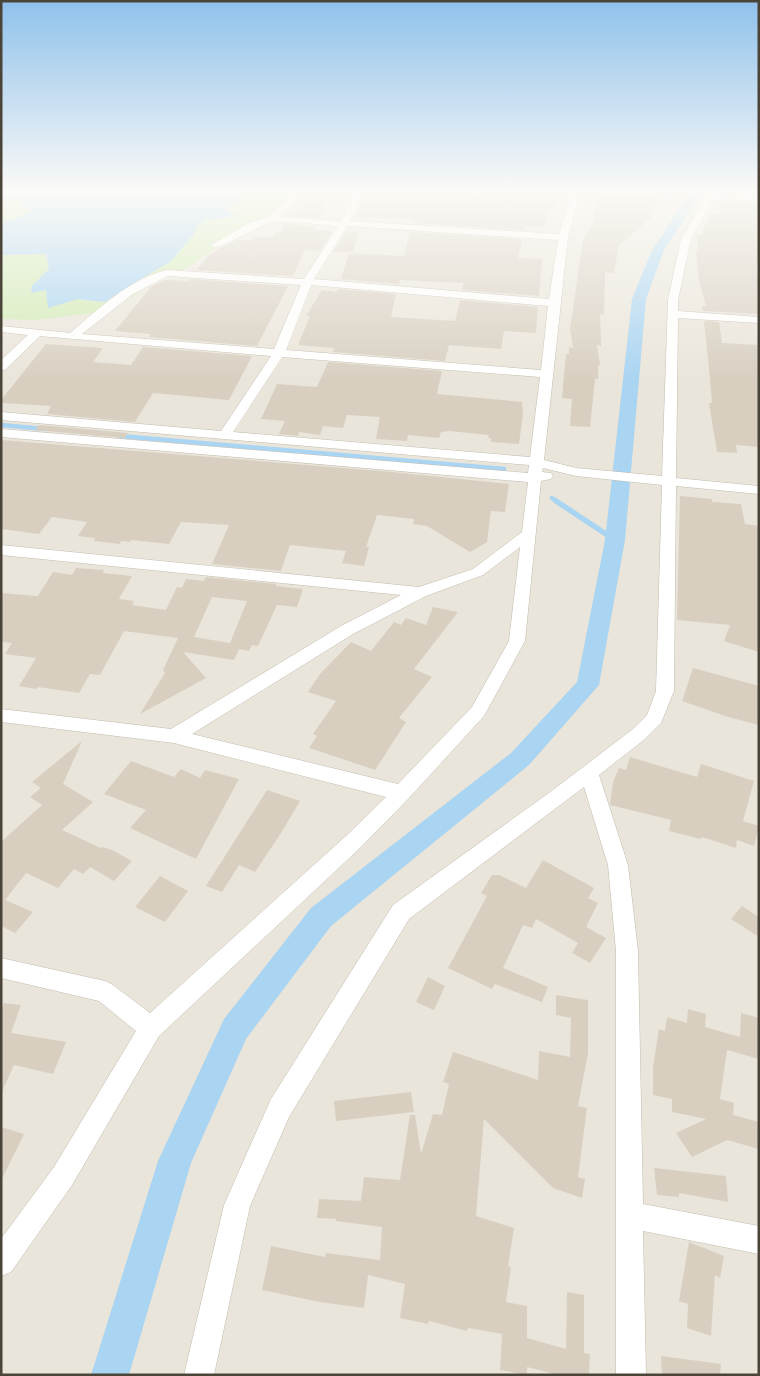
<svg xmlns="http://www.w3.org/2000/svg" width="760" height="1376" viewBox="0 0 760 1376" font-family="'Space Grotesk',sans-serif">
  <rect width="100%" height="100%" fill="#f6f3ec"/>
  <!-- residential -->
  <path fill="#eae5da" d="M1 189H759V1375H1Z"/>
  <!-- green -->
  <path fill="#d2eab5" d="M232 189H303L257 223 238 233 175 276 153 278 132 297 108 307 94 313 37 320 1 319V255L46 254 49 269 32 286 31 292 46 290 78 299 104 302 124 292 144 277 170 262 194 234 197 226 205 220 238 217 230 213 228 209 229 206 243 202Z
    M1 200H20L32 211 21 217 1 222Z"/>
  <!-- water -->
  <path fill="#a9d4f2" d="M1 189H171L186 197 203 189H232L243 203 229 206 228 209 230 213 239 216 205 220 197 226 194 234 170 262 144 277 124 292 104 302 78 299 48 308 46 290 31 293 32 286 49 269 46 254 1 255V222L21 217 32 211 22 205 20 200H1Z"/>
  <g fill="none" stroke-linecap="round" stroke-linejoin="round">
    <!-- stream-far1 -->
    <path stroke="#a9d4f2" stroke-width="4.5" d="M1 425 45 429
      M120 436 504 469
      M552 498 558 502"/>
    <!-- stream -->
    <path stroke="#a9d4f2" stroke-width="5.5" d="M556 501 615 540"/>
    <!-- canal -->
    <path fill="#a9d4f2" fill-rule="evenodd" d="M693 189H704L664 250 646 299 625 540 599 685 529 765 331 926 246 1039 191 1163 129 1375H91L158 1161 224 1019 311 908 511 753 577 682 605 540 632 299 652 250Z"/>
  </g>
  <!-- building -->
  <path fill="#d8cfc1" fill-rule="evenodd" d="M413 189H440L439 191 477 193 478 191H486L487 189 558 192 555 210H547L545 227 525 226 524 230 412 223 413 219 355 217 368 190 412 192Z
    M308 192 331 193 319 218 288 216 291 211H297L303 206Z
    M599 195 656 199 651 218 619 245 614 273 605 272 604 312 603 315 600 314 601 346 597 345 600 365H598V379H595L590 427 570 426 572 399 562 398 564 374 566 354H569V347L573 348 570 329 583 240 594 221 595 206Z
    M719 200 759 202V266H756L759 281V314L703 311 702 306H706L699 281 696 251H698L697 235H701L711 214H719L717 204H720Z
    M284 224 315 226 313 230 332 231 320 251 305 250 293 276 197 270 208 256 220 248 238 240 251 241 253 237H273L276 232 280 233Z
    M346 232H359L353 252H333Z
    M410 232 522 239 518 258 542 259 539 296 462 290 464 283 400 280 399 284 341 279 349 253 404 256Z
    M190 279 288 286 257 346 149 337 151 334 115 331 151 287 164 280 189 281Z
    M338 289 396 294 391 317 455 321 460 300 538 307 536 333 504 331 501 349 449 345 445 361 333 352 334 348 298 345 310 316H306L322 290 337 292Z
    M704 321 719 322 722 343 759 345V447L736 445 737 453 717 452 709 403H712L710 378Z
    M46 344 103 348 93 362 131 365 143 347 252 356 229 400 153 393 135 422 47 414 51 406 1 403V400Z
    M328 362 442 371 437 394 522 402 523 414 519 444 491 442V438H488L489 435 449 431 441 432 439 438 408 435 407 441 376 439 380 417 347 415 343 428 323 426 320 435 299 432 298 436 279 434 285 421 261 419 277 384 317 387Z
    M39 425 128 433 125 438 35 430Z
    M1 440 392 472 509 484 505 512 491 511 487 542 470 552 427 526 413 524 414 519 377 515 366 547H369L364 566 342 563 346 551 290 545 281 571 212 564 229 525 181 522 169 544 131 540 130 542 121 541 120 544 94 541 95 538 78 536 87 522 52 517 39 534 1 529Z
    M680 496 712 499V502L741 504 745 524 759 526V652L724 641 730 625 677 620Z
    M76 568 104 570 103 573 132 576 119 599 134 601 132 605 166 610 177 587 182 588 186 579 204 581 206 577 276 584V586L303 589 297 607 277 605 258 646 252 645 249 651 239 649 234 660 183 652 206 678 140 714 165 673 163 670 178 638 124 631 100 675 90 674 79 693 38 687 36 689 19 686 36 658 5 654 12 643 1 642V593L38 596 53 572 72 575ZM212 597 247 601 230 643 194 637Z
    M433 607 458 612 414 669 432 677 399 718 406 722 375 770 309 748 317 736 313 734 336 701 308 692 320 674 351 642 371 651 394 622 401 625 406 618 426 625Z
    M693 668 759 686V725L728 717 682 701Z
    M82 741 63 784 93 802 62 830 101 848 103 847 112 850 132 861 114 881 90 867 83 874 74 869 58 888 26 873 5 900 33 912 15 933 1 926V842L42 805 30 797 41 788 32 782Z
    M630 757 697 777 701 764 754 781 743 821 759 826 754 846 737 840 736 848 702 837 701 839 669 831 671 820 610 805 613 782 619 768 626 770Z
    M131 761 174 777 181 769 200 778 205 770 239 779 196 859 130 828 146 810 104 794Z
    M267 790 300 801 283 830 255 872 239 865 222 892 206 886Z
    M543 860 594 888 588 898 598 903 586 927 606 938 590 963 572 953 578 943 536 919 532 928 523 925 503 968 548 987 542 1002 495 984 492 989 448 968 487 896 481 893 492 875H499L526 888Z
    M160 876 188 891 165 922 135 907Z
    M742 906 759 917V937L731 919Z
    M428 977 445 986 434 1010 416 1002Z
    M556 995 588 1000V1053L578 1106 587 1108 578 1177 585 1179 582 1198 553 1188 484 1119 476 1216 514 1228 508 1266 511 1267 506 1302 527 1306V1338L566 1349 567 1292 584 1295V1353L590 1354 589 1375H558L527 1367V1375L500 1370 502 1334 468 1328 467 1331 429 1321 428 1324 400 1318 405 1284 368 1275 364 1308 320 1302 262 1290 271 1246 325 1257 326 1253 380 1260 382 1227 336 1221V1219L317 1218 319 1199 361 1201 364 1177 400 1180 410 1115H415L421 1154 433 1114 442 1115 449 1084 443 1082 453 1052 538 1080 539 1051 570 1057 571 1018 556 1015Z
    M4 1003 21 1005 11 1033 66 1042 53 1074 14 1065 1 1094V1010Z
    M688 1009 706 1014 705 1027 740 1037 741 1013 759 1018V1059L727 1050 720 1099 734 1103 733 1115 759 1122V1149L727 1140 692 1157 676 1133 706 1119 672 1112V1099L653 1095V1067L659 1029 665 1031 667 1017 687 1023Z
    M411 1092 414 1112 336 1121 334 1101Z
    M1 1127 24 1134 1 1181Z
    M654 1168 726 1176 728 1202 679 1193V1197L657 1195Z
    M689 1242 724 1256 720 1278 715 1275 711 1336 687 1328 688 1304 679 1301Z
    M661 1356 721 1364 720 1375H662Z"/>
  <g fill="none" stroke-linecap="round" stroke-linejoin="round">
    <!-- minor casing -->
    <g stroke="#c2bbae" stroke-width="1">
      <path id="minor" d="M298 189H307L278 217 341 221 358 189H366L350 221 559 234 574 189H582L568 237 544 460 576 468 662 476 668 300 681 239 711 189H719L717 193 759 194V200L714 198 691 239 678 300V311L759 317V323L678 318 676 478 759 486V494L676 486 674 691 661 723 645 739 599 775 628 865 638 951 643 1204 759 1226V1254L643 1231 646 1375H616V951L608 865 584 787 409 919 289 1117 250 1206 214 1375H184L224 1205 228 1196 271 1099 393 905 553 790 633 729 647 715 656 691 662 485 576 476 543 468 542 472 551 473 553 476 551 479 541 481 525 641 484 716 409 798 360 848 159 1036 72 1185 11 1272 1 1276V1239L54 1167 136 1031 99 1001 1 978V958L105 981 113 985 150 1013 346 836 386 797 174 743 1 722V709L171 729 341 626 401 595 1 555V545L419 587 473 569 522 532 528 482 1 437V429L528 473 529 465 1 420V412L221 431 271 356 40 336 5 370H1V360L28 335 1 332V326L70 333C99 309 129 279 167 270L304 279 338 226C322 225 282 219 269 223 256 227 221 249 213 247L211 245 247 224 268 217ZM347 226 558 240 549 299 314 279ZM168 276 301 285 274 349 82 334 133 294ZM311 285 548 306 541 370 286 350ZM282 357 540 377 530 457 233 432ZM520 547 509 641 472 707 398 784 192 734 353 634 426 596 483 575Z
        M583 189H616L669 192 673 195 669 198 587 192Z"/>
    </g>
    <!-- minor -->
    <use href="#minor" fill="#fff" fill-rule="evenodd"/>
  </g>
  <!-- sky -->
  <linearGradient id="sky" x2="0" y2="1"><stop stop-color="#8fc1ec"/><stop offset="0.5" stop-color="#fbfaf6"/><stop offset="1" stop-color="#fbfaf6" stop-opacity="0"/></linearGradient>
  <rect width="760" height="381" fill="url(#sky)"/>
  <!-- border -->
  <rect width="760" height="1376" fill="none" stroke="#4b4439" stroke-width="5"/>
</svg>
